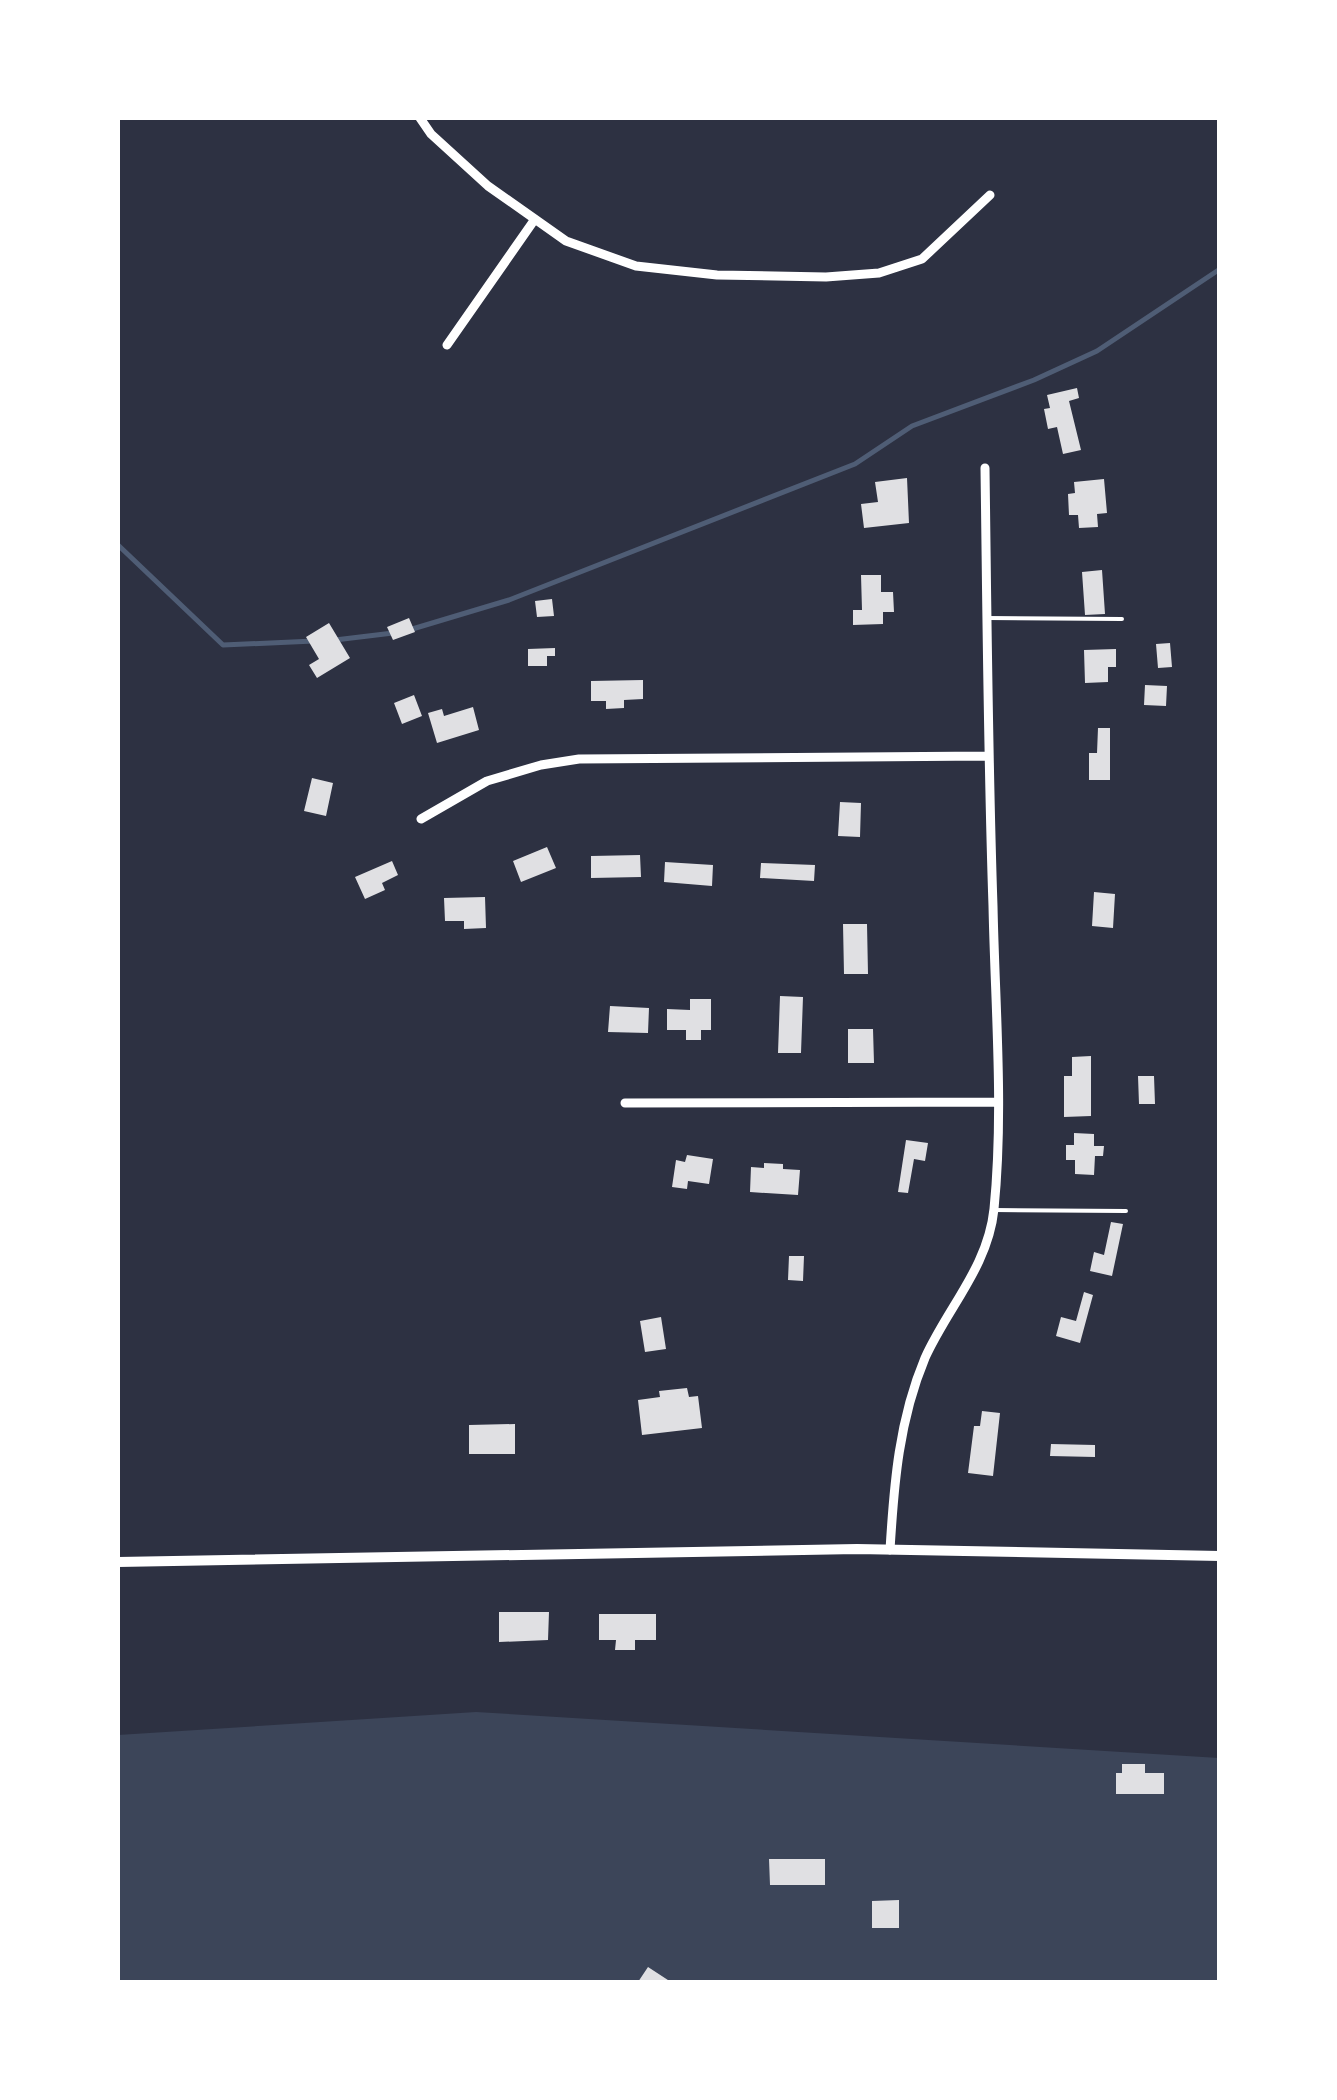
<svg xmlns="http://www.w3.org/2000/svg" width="1337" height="2100" viewBox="0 0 1337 2100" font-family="'Source Sans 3',sans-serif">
  <rect width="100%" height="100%" fill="#2d3142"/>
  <!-- green -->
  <path fill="#3c4559" d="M476 1712 1219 1758V1982H118V1735Z"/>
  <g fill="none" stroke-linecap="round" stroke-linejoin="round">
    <!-- stream -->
    <path stroke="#4f5d75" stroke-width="5" d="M118 545 223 645 314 641
      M409 630 509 600 855 464 912 426 1034 380 1097 351 1220 269
      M335 640 393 633"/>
  </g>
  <!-- building -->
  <path fill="#e0e0e3" d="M1077 388 1079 398 1069 401 1081 450 1063 454 1057 427 1048 429 1044 409 1050 408 1047 395Z
    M907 478 909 523 864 528 861 504 878 502 875 482Z
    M1104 479 1107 513 1097 514 1098 527 1079 528 1078 515H1069L1068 494 1075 493 1074 482Z
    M1102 570 1105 614 1085 615 1082 572Z
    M861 575H881V592H893L894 612H883V624L853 625V610H862Z
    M552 599 554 616 537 617 535 601Z
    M409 618 415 632 393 640 387 627Z
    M329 623 350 658 317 678 309 665 319 659 306 637Z
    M1170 643 1172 667 1158 668 1156 644Z
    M555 648V656H547V666H528V649Z
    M1116 649V667H1108V682L1085 683 1084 650Z
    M643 680V699L624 700V708L606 709V701H591V681Z
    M1145 685 1167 686 1166 706 1144 705Z
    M414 695 422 716 402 724 394 703Z
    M473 707 479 730 437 743 428 713 442 709 444 716Z
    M1098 728H1110V780H1089V753H1097Z
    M312 778 333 783 326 816 304 811Z
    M840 802 861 803 860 837 838 836Z
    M547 847 556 868 521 882 513 861Z
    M640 855 641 877 591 878V856Z
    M392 861 398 875 382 883 385 890 365 899 355 877Z
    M665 862 713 865 712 886 664 882Z
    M761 863 815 865 814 881 760 878Z
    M1094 892 1115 894 1113 928 1092 926Z
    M485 897 486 928 464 929V921H445L444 898Z
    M843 924H867L868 974H844Z
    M780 996 803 997 801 1053H778Z
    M690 999H711V1030H701V1040H686V1030H667V1009L690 1010Z
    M610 1006 649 1008 648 1033 608 1032Z
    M848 1029H873L874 1063H848Z
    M1091 1056V1116L1064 1117V1076H1072V1057Z
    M1138 1076H1154L1155 1104H1139Z
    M1074 1133 1094 1134V1146H1104L1103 1156H1095L1094 1175 1075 1174V1160H1066V1145H1074Z
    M906 1140 928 1143 925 1161 914 1159 908 1193 898 1192Z
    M687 1155 713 1159 709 1184 688 1181 687 1189 672 1187 676 1160 685 1162Z
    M764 1163 783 1164V1169L800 1170 798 1195 750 1192 751 1167 764 1168Z
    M1111 1222 1123 1224 1112 1276 1090 1271 1094 1252 1104 1255Z
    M789 1256H804L803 1281 788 1280Z
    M1084 1292 1093 1295 1080 1343 1056 1336 1061 1317 1076 1321Z
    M661 1317 666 1349 645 1352 640 1321Z
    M687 1388 689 1397 698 1396 702 1428 642 1435 638 1400 660 1397 659 1391Z
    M982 1411 1000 1413 993 1476 968 1473 974 1426H980Z
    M515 1424V1454H469V1425Z
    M1051 1444 1095 1445V1457L1050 1456Z
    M499 1612H549L548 1640 499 1642Z
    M599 1614H656V1640H635V1650H615L616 1640H599Z
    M1122 1764H1145V1773H1164V1794H1116V1773H1122Z
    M769 1859H825V1885H770Z
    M899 1900V1928H872V1901Z
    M648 1967 671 1982H638Z"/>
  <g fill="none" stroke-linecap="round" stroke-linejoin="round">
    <!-- service -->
    <path stroke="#fff" stroke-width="4" d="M987 618 1122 619
      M994 1210 1126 1211"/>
    <!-- minor -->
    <path stroke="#fff" stroke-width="9" d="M420 118 431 134 488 186 566 241 636 266 717 275 826 277 879 273 922 259 990 195
      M447 345 535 219
      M421 819 487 781 541 765 579 759 988 756
      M625 1103 998 1102
      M890 1550C894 1483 899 1420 925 1358 948 1307 988 1267 994 1209 1004 1109 995 1006 993 906 988 760 987 614 985 468"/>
    <!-- tertiary -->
    <path stroke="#fff" stroke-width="10" d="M118 1562 857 1549 1220 1556"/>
  </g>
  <!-- border -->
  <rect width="1337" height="2100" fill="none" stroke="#ffffff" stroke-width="240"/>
</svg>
